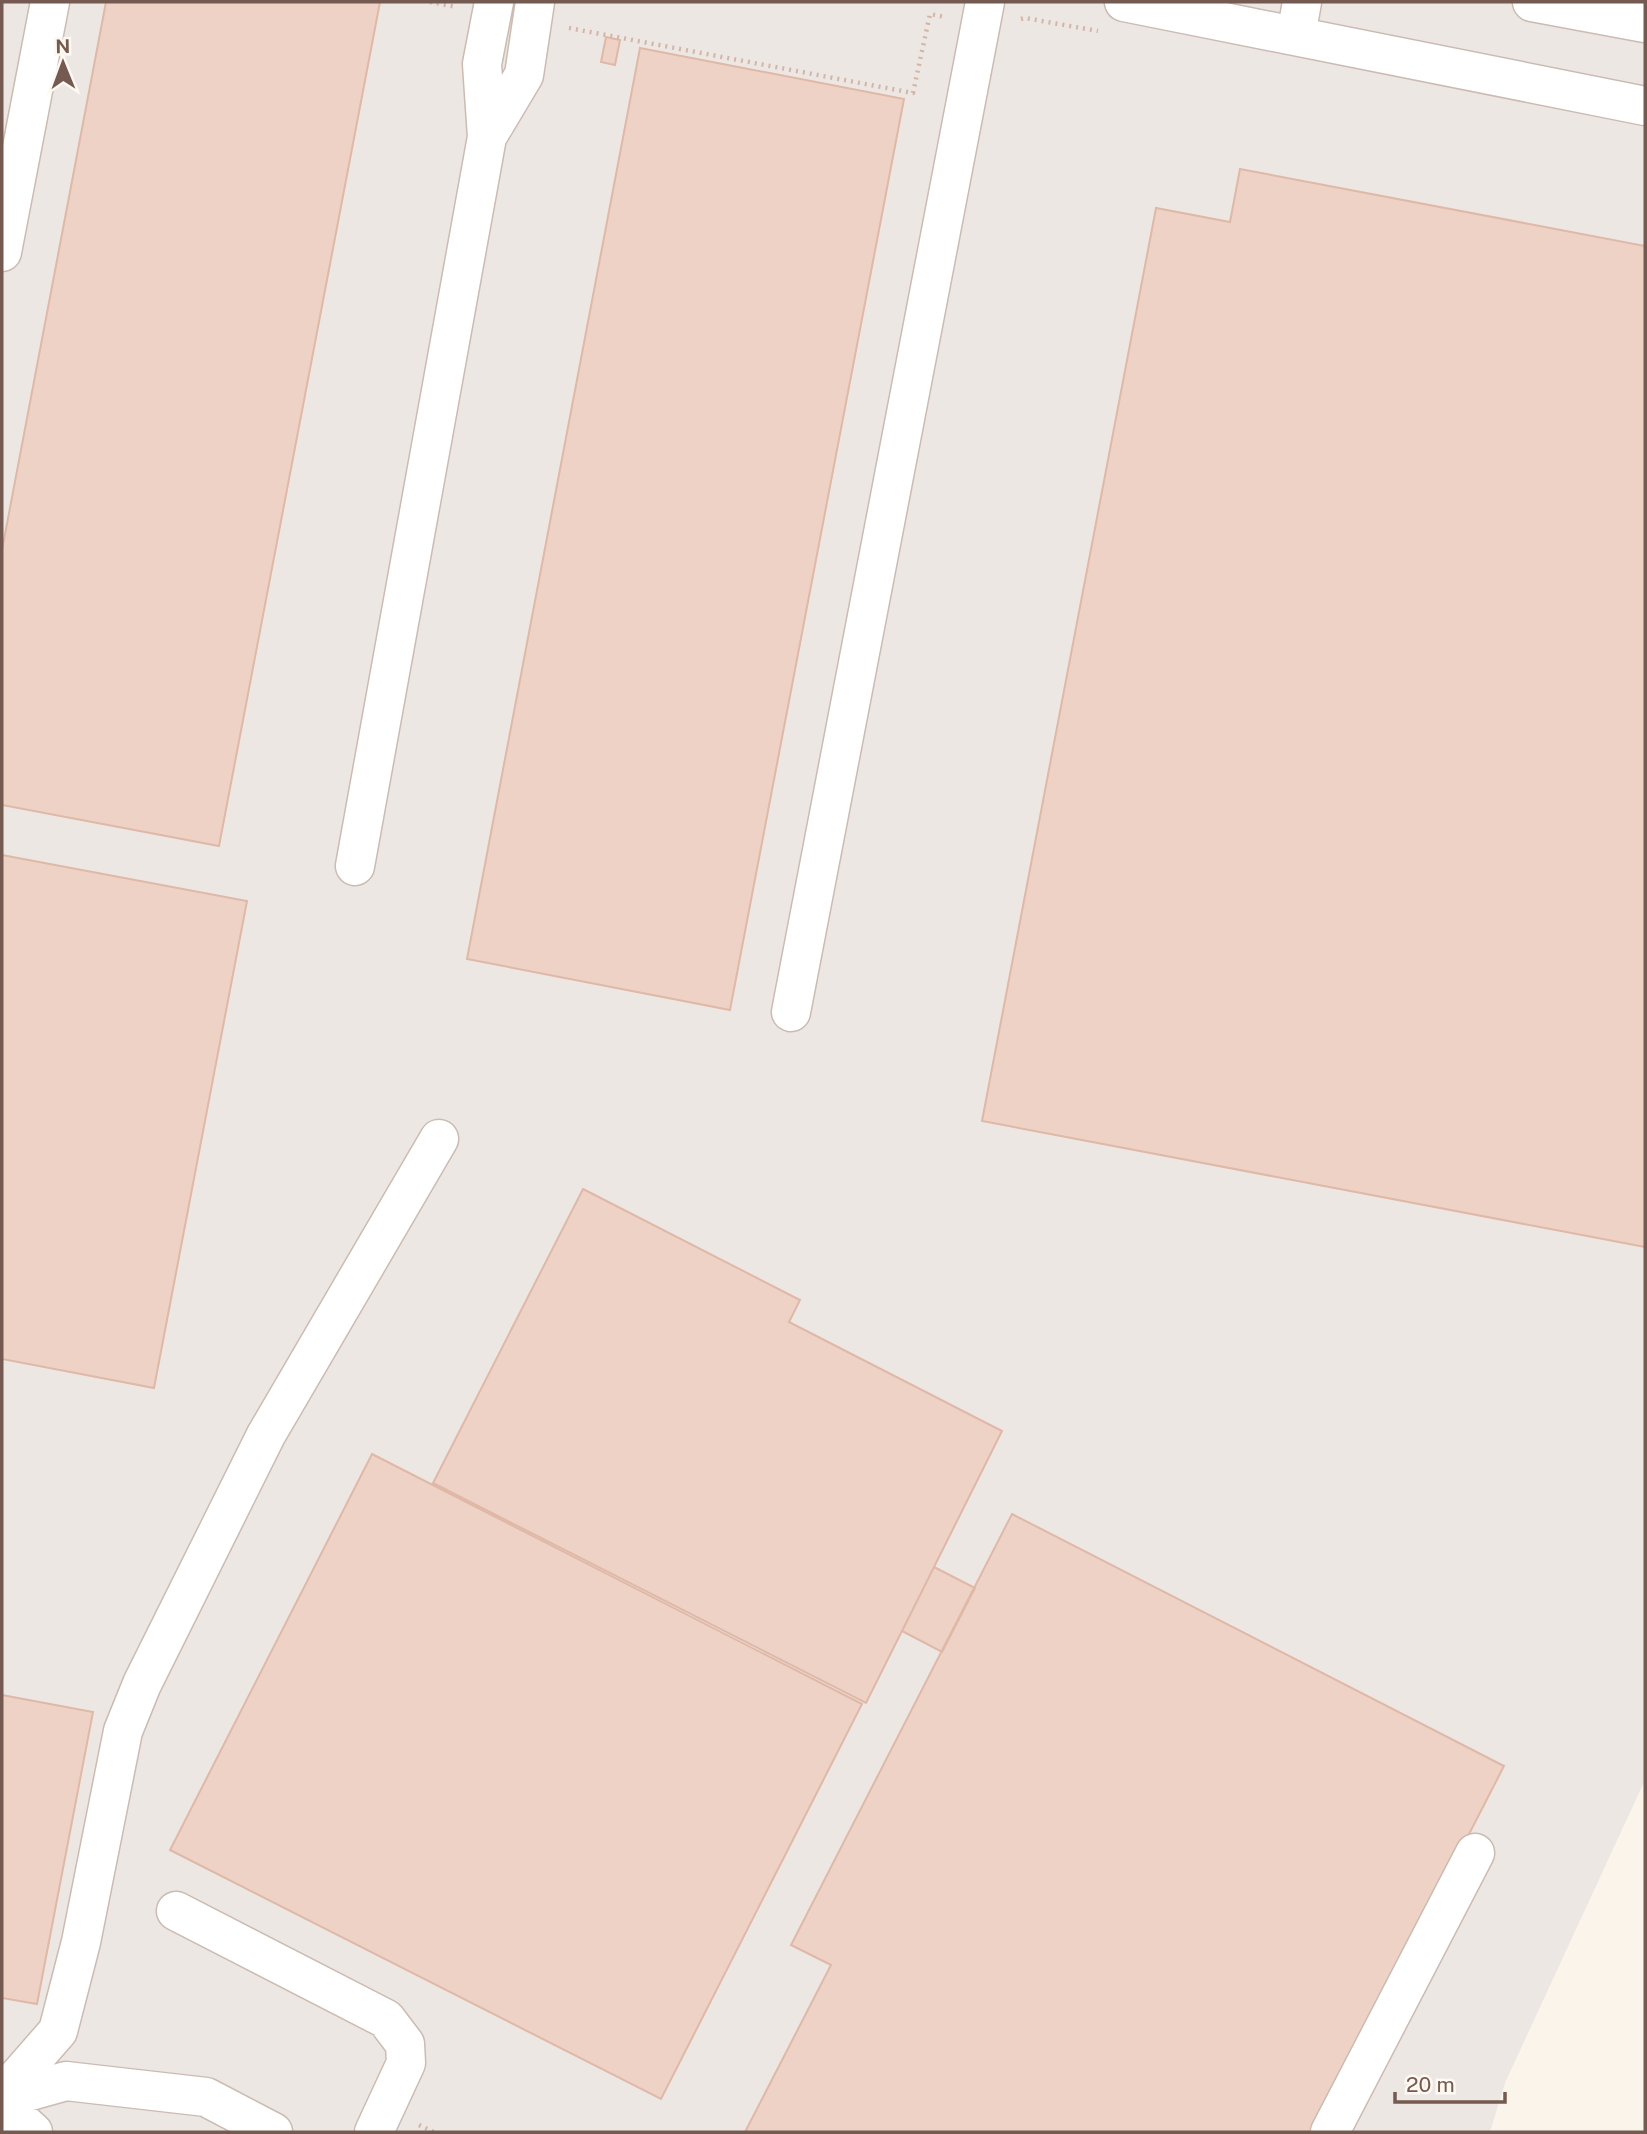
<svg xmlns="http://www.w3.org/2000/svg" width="1647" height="2134" viewBox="0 0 1647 2134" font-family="'Public Sans',sans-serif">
  <rect width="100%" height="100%" fill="#fbf4eb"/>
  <!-- industrial -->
  <path fill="#ede7e3" d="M2 2H1645V1780L1505 2083 1490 2132H2Z"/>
  <!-- building -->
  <path fill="#eed2c5" stroke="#dfb8a7" stroke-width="2" d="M106 2H380L219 846 2 805V550Z
    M606 37 620 40 615 65 601 62Z
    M640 48 904 99 730 1010 467 959Z
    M1240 169 1645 246V1247L982 1121 1156 208 1230 222Z
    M2 855 247 901 154 1388 2 1359Z
    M583 1189 800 1300 789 1322 1002 1431 866 1703 433 1483Z
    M372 1454 862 1704 661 2099 170 1850Z
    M1012 1514 1504 1766 1316 2132H745L831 1965 791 1945Z
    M934 1567 975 1588 942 1652 902 1631Z
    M2 1695 93 1712 37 2004 2 1998Z"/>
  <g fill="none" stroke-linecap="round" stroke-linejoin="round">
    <!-- minor casing -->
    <g stroke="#ccbbb2" stroke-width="41">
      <path id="minor" d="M1124 2 1645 106
        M1532 2 1645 23
        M1296 36 1302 2
        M487 137 524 75 535 2
        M2 252 50 2
        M355 866 487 137 482 64 494 2
        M791 1012 985 2
        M176 1911 386 2019 405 2044 406 2063 374 2132
        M2 2095 58 2031 81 1942 123 1731 142 1684 266 1435 439 1139
        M2 2099 66 2081 206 2097 273 2132
        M2 2104 33 2132
        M1330 2132 1475 1853"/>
    </g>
    <!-- path -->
    <path stroke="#d3b5a8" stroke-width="4.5" stroke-dasharray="2 5" stroke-linecap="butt" d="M430 2 457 7
      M1021 19 1025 18 1098 31
      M569 28 913 93 930 14 945 17
      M419 2125 434 2132"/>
    <!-- minor -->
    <use href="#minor" stroke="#fff" stroke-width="38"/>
  </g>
  <!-- border -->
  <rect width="1647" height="2134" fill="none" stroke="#745a50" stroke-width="7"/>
  <!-- north arrow -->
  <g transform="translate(63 63) rotate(359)" stroke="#fef8f2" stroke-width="5" paint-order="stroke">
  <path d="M0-5L12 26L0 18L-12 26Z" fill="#745a50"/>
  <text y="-10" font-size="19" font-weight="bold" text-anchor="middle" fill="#745a50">N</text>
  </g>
  <!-- scale -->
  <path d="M1395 2092v10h110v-10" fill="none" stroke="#745a50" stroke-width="3.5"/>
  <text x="1406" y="2092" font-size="21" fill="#745a50" stroke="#fef8f2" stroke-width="5" paint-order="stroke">20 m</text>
</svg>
